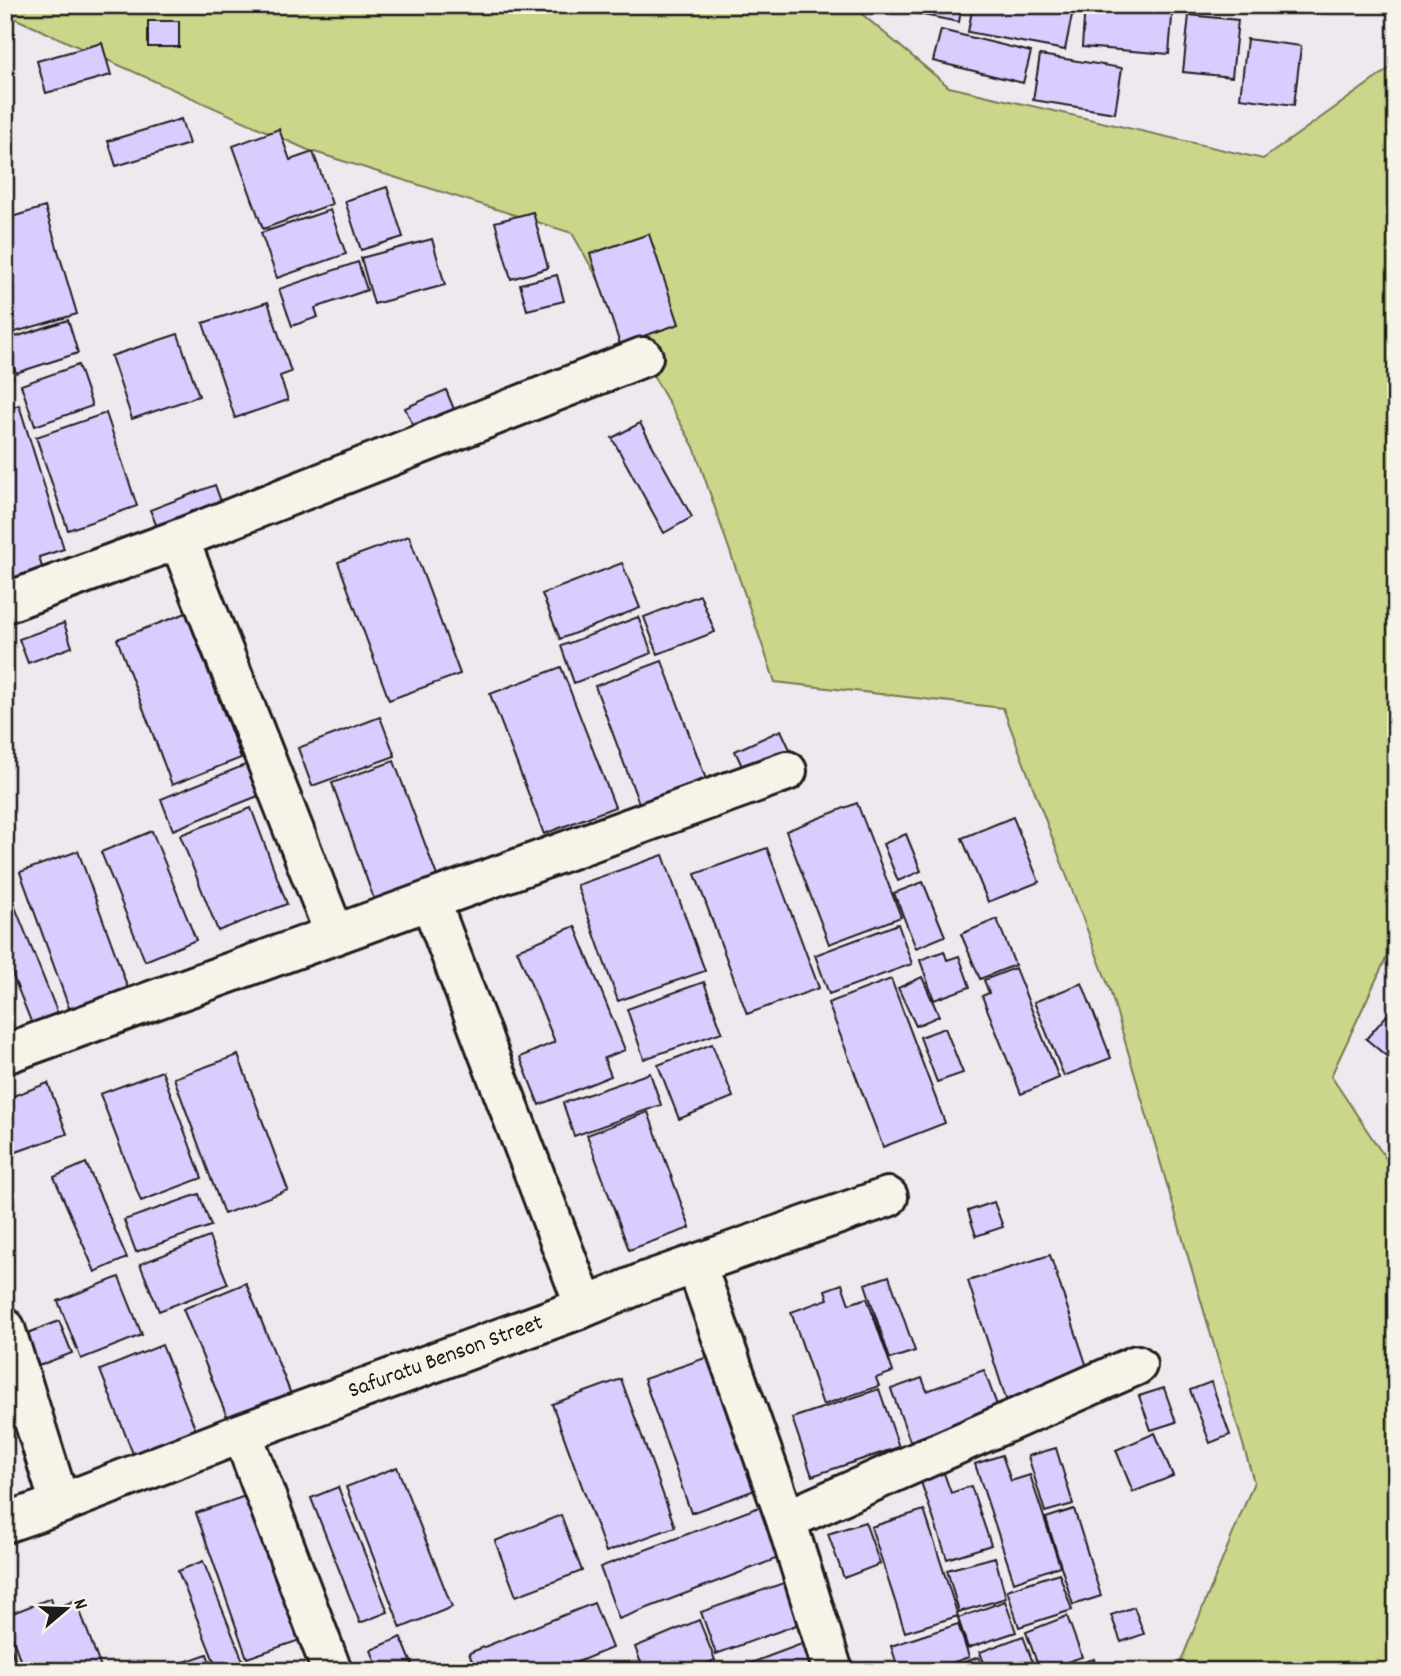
<svg xmlns="http://www.w3.org/2000/svg" width="1401" height="1676" viewBox="0 0 1401 1676" font-family="Dekko,sans-serif">
  <rect width="100%" height="100%" fill="#eee8ef"/>
  <filter id="ink" filterUnits="userSpaceOnUse"><feTurbulence type="fractalNoise" baseFrequency=".0143" numOctaves="2"/><feDisplacementMap in="SourceGraphic" scale="14" xChannelSelector="R" yChannelSelector="G"/><feConvolveMatrix kernelMatrix="1 2 1 2 8 2 1 2 1" color-interpolation-filters="sRGB"/></filter>
  <g filter="url(#ink)">
    <!-- green -->
    <path fill="#cbd68a" stroke="#747953" stroke-width="2" d="M5 5H851L949 87 1263 159 1396 64V949L1389 952 1331 1076 1396 1174V1671H1177L1254 1482 1110 990 1003 708 775 682 694 447 572 233 308 150 5 14Z"/>
    <!-- building -->
    <path fill="#d9cdff" stroke="#1c1c1c" stroke-width="2" d="M894 5H962L959 22 893 9Z
      M973 5H1074L1065 50 968 32Z
      M1085 5H1173L1169 54 1082 47Z
      M1189 15 1238 20 1232 77 1183 72Z
      M148 21H179V47H148Z
      M941 30 1031 52 1023 83 933 61Z
      M1247 39 1301 46 1294 105 1240 98Z
      M102 43 111 75 46 93 37 61Z
      M1040 55 1122 68 1115 113 1033 100Z
      M181 119 189 144 116 166 108 141Z
      M279 129 290 160 313 152 332 204 263 229 233 146Z
      M387 187 403 237 361 250 345 201Z
      M45 207 77 314 5 335V219Z
      M330 210 346 254 277 278 261 233Z
      M533 212 548 268 511 279 495 222Z
      M649 234 679 324 620 344 590 254Z
      M432 239 445 285 374 304 361 258Z
      M358 262 367 290 315 308 318 317 292 326 279 289Z
      M557 275 564 301 527 310 520 284Z
      M268 302 291 372 280 376 288 400 235 418 203 323Z
      M68 320 78 353 16 373 6 340Z
      M178 334 199 396 132 419 111 356Z
      M5 356 13 378 5 380Z
      M78 365 92 406 35 426 21 385Z
      M446 390 456 414 416 432 405 408Z
      M19 405 64 549 39 557 43 571 5 583V410Z
      M106 413 137 506 68 530 36 437Z
      M640 423 692 517 664 533 612 438Z
      M215 485 224 510 160 534 150 510Z
      M409 536 460 674 389 700 338 562Z
      M622 563 640 608 560 639 542 594Z
      M700 595 715 632 658 654 644 617Z
      M186 613 241 758 172 785 117 639Z
      M638 617 652 653 574 683 561 646Z
      M64 623 72 647 28 663 19 639Z
      M662 661 707 782 640 806 595 686Z
      M561 667 615 807 544 834 490 694Z
      M380 717 395 756 312 786 298 748Z
      M781 730 793 756 747 777 735 751Z
      M394 761 437 876 374 899 332 783Z
      M250 763 263 794 173 830 161 799Z
      M857 803 901 917 829 944 786 831Z
      M251 808 287 904 218 931 180 835Z
      M1013 817 1039 882 988 902 962 838Z
      M152 831 196 940 145 961 101 852Z
      M906 834 921 871 898 881 883 844Z
      M767 848 819 988 747 1014 695 874Z
      M78 851 130 994 72 1016 20 872Z
      M663 855 705 971 618 1001 577 885Z
      M5 882 58 1014 32 1024 5 956Z
      M923 882 945 936 916 948 894 893Z
      M997 919 1015 965 980 979 961 934Z
      M898 924 912 964 829 994 815 955Z
      M575 926 625 1050 604 1058 611 1076 539 1105 520 1057 555 1042 517 950Z
      M944 951 947 960 959 956 970 987 934 1000 920 960Z
      M1015 968 1059 1078 1021 1094 982 996 989 993 984 980Z
      M922 977 939 1016 916 1026 898 988Z
      M891 979 945 1123 883 1147 828 1003Z
      M704 982 722 1032 644 1059 627 1009Z
      M1082 983 1111 1058 1064 1076 1034 1002Z
      M1387 1015 1396 1022V1064L1366 1039Z
      M945 1028 963 1073 937 1082 920 1037Z
      M712 1044 733 1097 679 1119 658 1065Z
      M238 1055 288 1190 224 1214 174 1078Z
      M162 1071 202 1178 141 1201 100 1094Z
      M650 1073 661 1105 574 1136 563 1103Z
      M48 1083 67 1134 5 1156V1099Z
      M648 1112 690 1228 629 1250 587 1135Z
      M86 1163 127 1258 95 1272 54 1177Z
      M199 1194 211 1226 136 1252 124 1220Z
      M994 1202 1003 1227 976 1236 968 1211Z
      M209 1237 228 1284 159 1311 140 1264Z
      M1050 1255 1090 1376 1007 1402 968 1281Z
      M889 1276 915 1351 890 1359 865 1284Z
      M119 1277 142 1335 81 1359 58 1301Z
      M246 1283 293 1399 230 1424 183 1309Z
      M842 1284 849 1304 867 1298 893 1372 876 1378 879 1386 823 1405 791 1312 828 1299 825 1290Z
      M59 1321 72 1353 38 1366 25 1334Z
      M162 1345 199 1438 137 1464 100 1370Z
      M714 1355 761 1488 691 1513 644 1379Z
      M984 1370 998 1408 910 1441 891 1389 922 1378 927 1391Z
      M621 1379 675 1527 606 1552 552 1404Z
      M1211 1382 1230 1435 1210 1443 1190 1390Z
      M1164 1388 1176 1422 1151 1430 1139 1396Z
      M879 1389 899 1447 812 1476 792 1418Z
      M1155 1433 1173 1476 1133 1492 1116 1450Z
      M1056 1448 1073 1504 1045 1512 1028 1456Z
      M1002 1455 1011 1481 1030 1475 1060 1566 1014 1582 975 1464Z
      M940 1462 951 1493 971 1486 991 1545 947 1559 917 1470Z
      M397 1467 452 1607 401 1628 346 1487Z
      M7 1484 14 1503 5 1507V1485Z
      M338 1487 388 1612 360 1623 311 1498Z
      M251 1494 303 1639 247 1658 196 1513Z
      M767 1504 786 1555 619 1619 600 1567Z
      M1074 1509 1101 1596 1073 1605 1046 1518Z
      M924 1510 958 1616 905 1632 871 1527Z
      M561 1515 582 1571 516 1596 495 1541Z
      M865 1522 880 1564 844 1578 828 1534Z
      M995 1557 1006 1598 959 1612 947 1570Z
      M203 1561 247 1671H218L178 1571Z
      M1059 1573 1072 1610 1019 1627 1007 1590Z
      M792 1580 799 1624 716 1654 701 1612Z
      M51 1598 54 1609 76 1600 102 1671H24L5 1616Z
      M1005 1601 1016 1632 968 1648 958 1618Z
      M594 1603 612 1648 555 1671H476L469 1653Z
      M1134 1607 1144 1634 1121 1642 1111 1615Z
      M1067 1616 1082 1657 1040 1671 1026 1632Z
      M699 1620 715 1660 690 1671H644L635 1647Z
      M958 1624 969 1657 928 1671H899L891 1646Z
      M5 1634 20 1671H5Z
      M1023 1636 1036 1671H987L980 1652Z
      M401 1637 415 1671H379L371 1650Z
      M804 1643 815 1671H730Z
      M207 1654 213 1671H168L167 1668Z
      M979 1657 984 1671H939Z
      M1094 1659 1097 1671H1065L1064 1668Z"/>
    <g fill="none" stroke-linecap="round" stroke-linejoin="round">
      <!-- street casing -->
      <g stroke="#1c1c1c" stroke-width="44">
        <path id="street" d="M179 539 335 935
          M5 603 179 539 643 357
          M430 900 585 1307
          M5 1054 787 771
          M696 1264 786 1520 833 1671
          M5 1328 60 1504
          M242 1433 332 1671
          M786 1520 1137 1365
          M5 1523 60 1504 242 1433 585 1307 647 1281 888 1197"/>
      </g>
      <!-- street -->
      <use href="#street" stroke="#f7f3e8" stroke-width="38"/>
    </g>
  </g>
  <g text-anchor="middle" dominant-baseline="central" stroke-width="6" stroke-linejoin="round" paint-order="stroke">
    <!-- street labels -->
    <g font-size="23" fill="#1c1c1c" stroke="#f7f3e8">
      <text transform="translate(446 1358) rotate(-20)">Safuratu Benson Street</text>
    </g>
  </g>
  <!-- margin -->
  <rect width="1401" height="1676" fill="none" stroke="#f7f3e8" stroke-width="28"/>
  <rect x="14" y="14" width="1373" height="1648" fill="none" stroke="#1c1c1c" stroke-width="2.5" filter="url(#ink)"/>
  <!-- north arrow -->
  <g transform="translate(66 1609) rotate(71)" stroke="#f7f3e8" stroke-width="5" paint-order="stroke">
  <path d="M0-5L12 26L0 18L-12 26Z" fill="#1c1c1c"/>
  <text y="-10" font-size="19" font-weight="bold" text-anchor="middle" fill="#1c1c1c">N</text>
  </g>
</svg>
